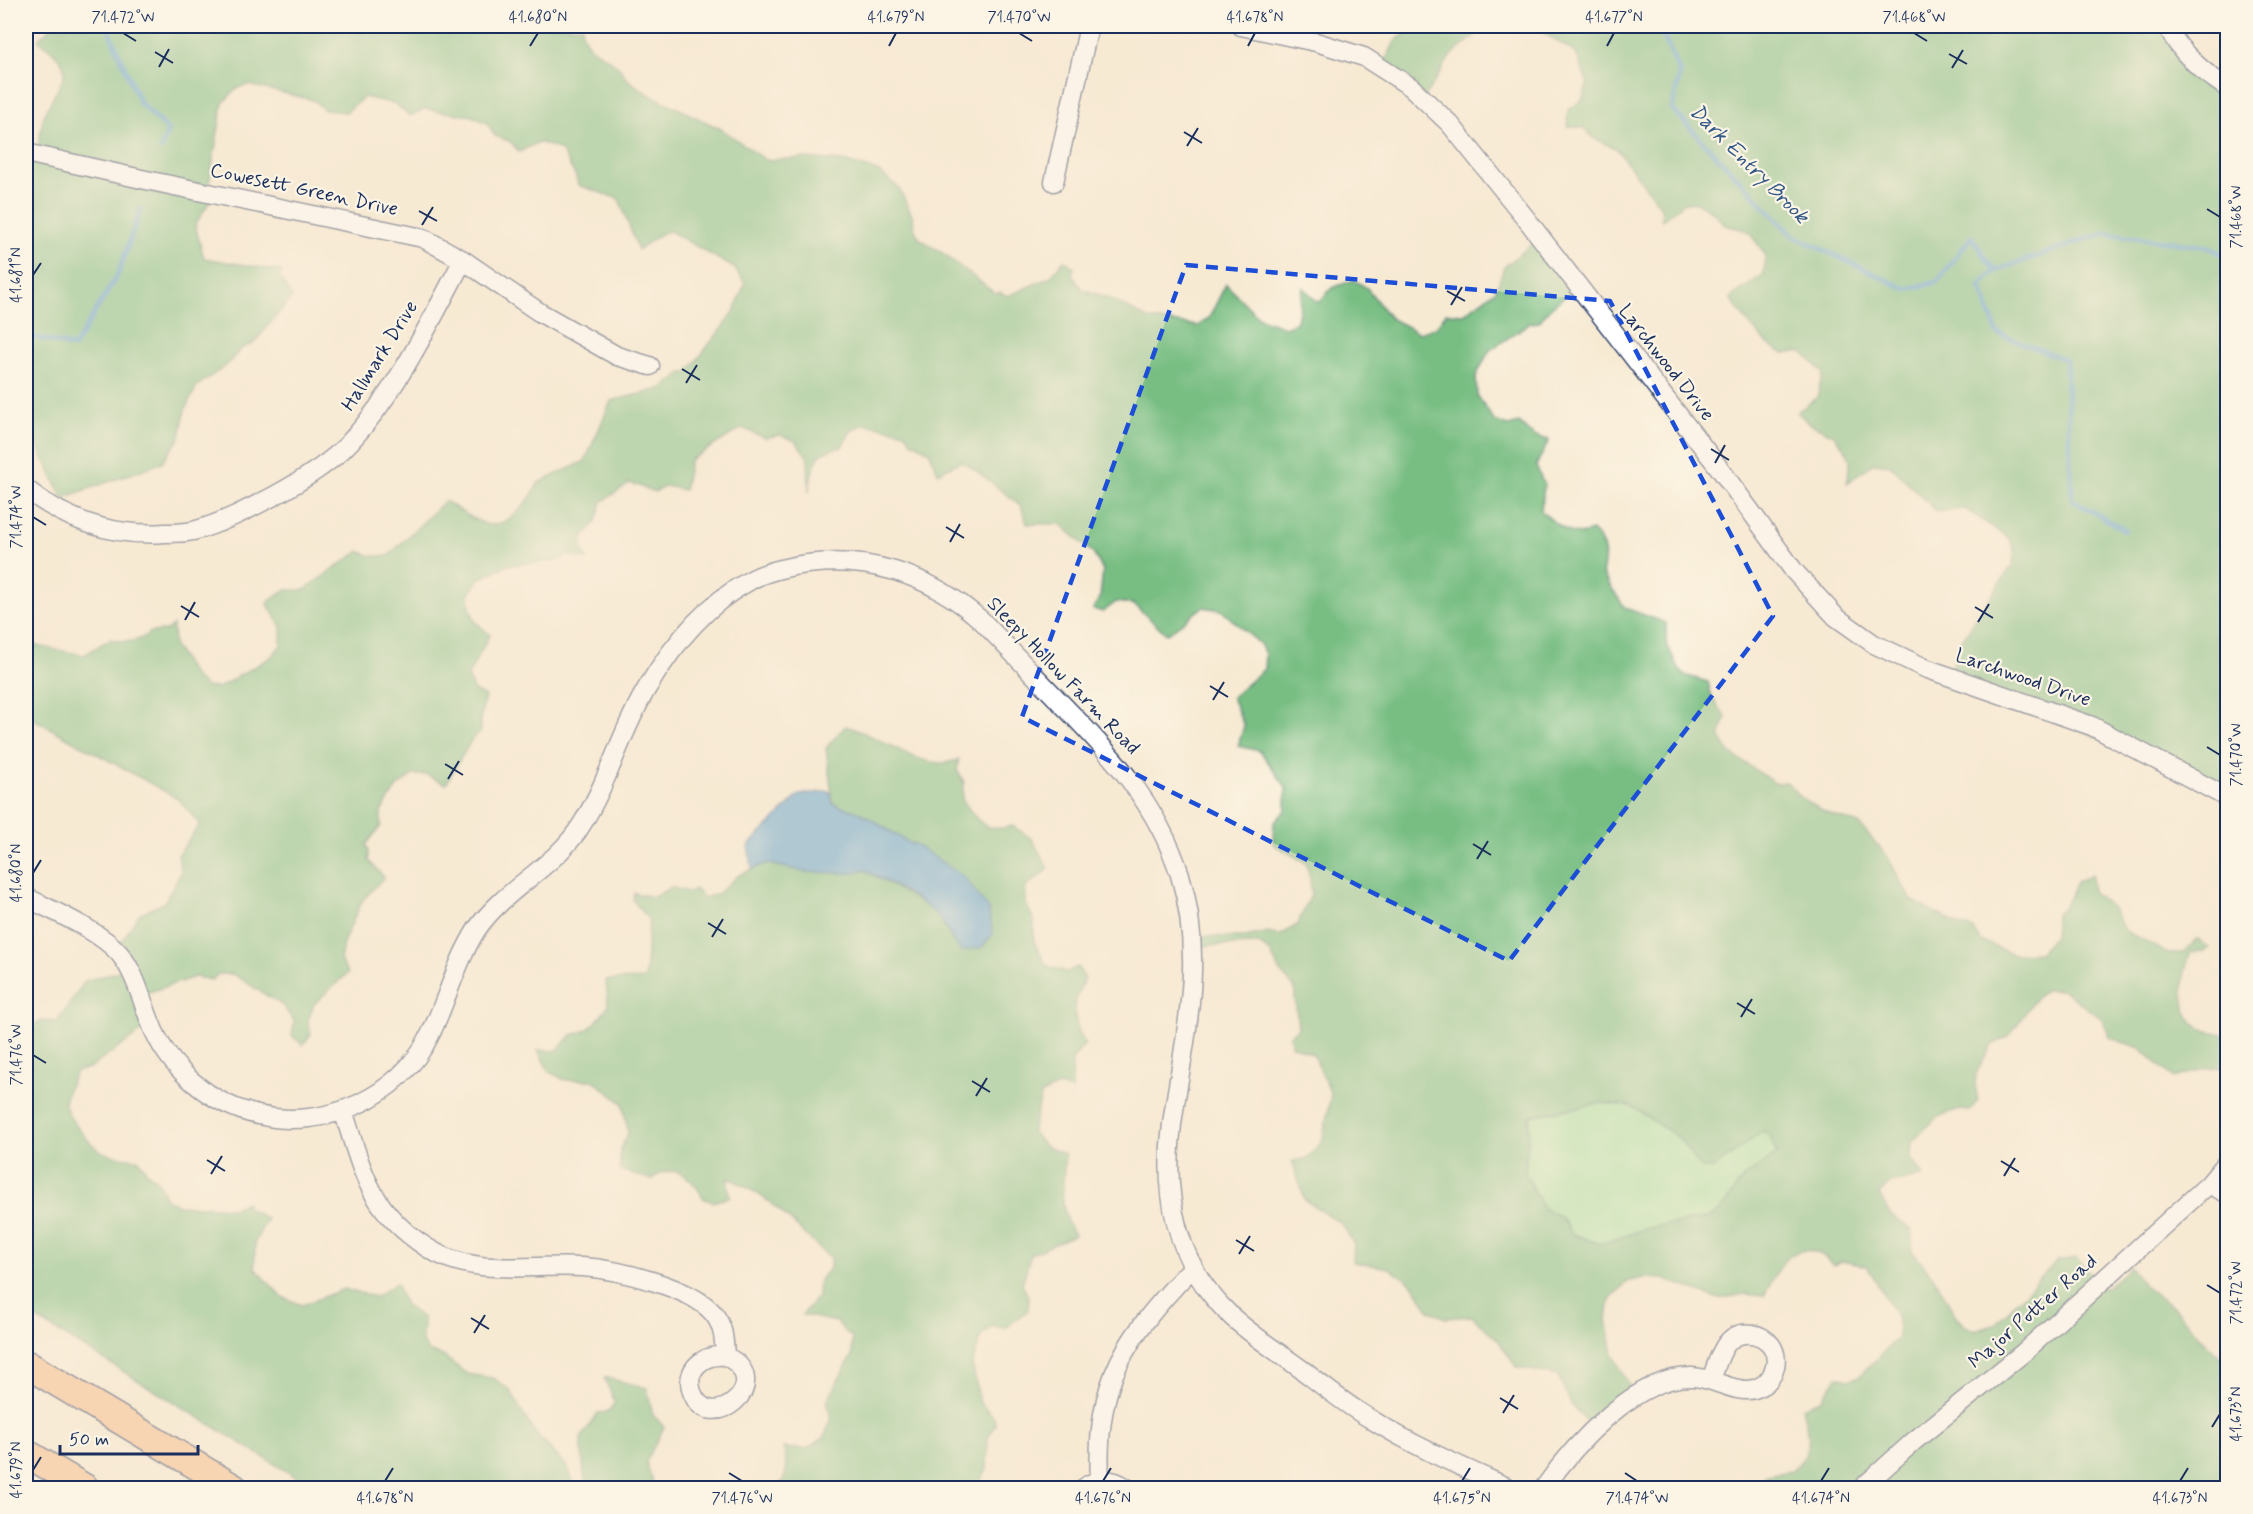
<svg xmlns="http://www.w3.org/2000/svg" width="2253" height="1514" viewBox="0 0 2253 1514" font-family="Mynerve,sans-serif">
  <rect width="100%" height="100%" fill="#fcf5e5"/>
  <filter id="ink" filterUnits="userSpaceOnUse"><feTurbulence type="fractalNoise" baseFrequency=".0167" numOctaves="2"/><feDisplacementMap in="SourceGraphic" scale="12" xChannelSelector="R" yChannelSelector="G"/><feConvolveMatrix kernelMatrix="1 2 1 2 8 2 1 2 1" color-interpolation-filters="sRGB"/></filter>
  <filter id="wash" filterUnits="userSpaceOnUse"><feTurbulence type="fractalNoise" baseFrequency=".008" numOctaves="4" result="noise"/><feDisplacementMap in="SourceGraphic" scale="24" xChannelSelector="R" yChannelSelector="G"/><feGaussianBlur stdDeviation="1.35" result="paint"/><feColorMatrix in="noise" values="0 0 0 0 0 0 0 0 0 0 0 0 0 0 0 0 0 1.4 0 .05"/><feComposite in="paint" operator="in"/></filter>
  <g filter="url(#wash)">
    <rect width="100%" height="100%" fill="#f7ead3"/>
    <!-- green -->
    <path fill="#96df9b" stroke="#58877c" stroke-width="1.5" d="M1602 1103 1631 1106 1679 1138 1701 1168H1714L1763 1130 1771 1137 1777 1154 1744 1177 1719 1212 1708 1218 1645 1229 1601 1244 1573 1235 1562 1218 1543 1208 1525 1173 1530 1116Z"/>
    <!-- forest -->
    <path fill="#78be83" stroke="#4a7670" stroke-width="1.5" fill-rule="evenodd" d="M52 26H582V33L589 46 618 66 626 78 648 94 721 129 766 160 805 158 843 161 878 171 899 188 913 217 914 228 920 239 940 251 996 294 999 292 1008 296 1050 277 1064 260 1074 267 1072 275 1082 289 1111 299 1148 319 1198 326 1209 318 1226 284 1259 318 1285 327 1297 322 1303 287 1318 303 1332 288 1354 280 1367 288 1390 318 1419 333 1436 327 1446 313 1464 314 1496 290 1504 267 1538 239 1577 286 1549 309 1539 322 1530 323 1489 351 1476 376 1477 395 1494 421 1508 426 1519 423 1534 436 1549 440 1536 466 1544 485 1541 511C1556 523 1571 541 1592 531 1607 545 1606 556 1602 574L1625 608 1666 623V642L1676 664 1684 675 1708 682 1712 698 1726 717 1720 738 1730 753 1775 783 1787 782 1799 796 1827 813 1859 824 1888 857 1910 899 1960 926 1972 928 1981 941 2013 954 2039 953 2054 937 2056 913 2065 906 2076 882 2092 874V891L2114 910 2124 930 2166 953H2182L2198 939 2209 948 2205 951 2191 952C2182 973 2176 1014 2201 1029 2210 1034 2219 1030 2227 1037V1066L2208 1068 2173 1078 2140 1048 2110 1038 2102 1019 2063 990H2045L2035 999 2009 1036 1992 1045 1976 1074 1975 1085 1978 1101 1969 1111C1944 1106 1928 1126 1912 1142L1911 1158 1923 1176 1891 1183 1879 1193 1890 1215 1912 1230V1251C1920 1261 1929 1270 1936 1281 1952 1302 1957 1344 1995 1324L2057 1261 2076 1258 2105 1289 2130 1267 2144 1285 2175 1309 2212 1350 2227 1361V1488H1754L1766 1475 1792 1471 1805 1456 1809 1439 1802 1407 1821 1400 1837 1377 1849 1380 1859 1376 1898 1338V1319L1867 1266 1841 1261 1833 1265C1829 1262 1823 1255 1818 1253 1788 1240 1775 1276 1764 1296L1745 1294 1719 1299 1663 1279 1643 1278 1627 1282 1610 1300 1607 1319 1613 1355 1637 1400 1594 1429 1571 1404 1558 1376 1516 1367 1498 1340 1472 1316 1445 1318 1430 1311 1411 1283 1389 1268 1353 1262 1354 1244 1342 1224 1305 1200 1292 1161 1307 1158 1322 1142 1331 1094 1313 1054 1291 1045 1290 1035 1298 1028 1294 987 1280 972 1270 952 1259 944 1195 946 1190 936 1244 937 1269 932 1279 936 1297 925 1311 895 1310 878 1306 863 1273 844 1274 823 1286 810V787L1260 751 1238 746 1244 726 1232 697 1264 669 1265 654 1260 644 1221 610 1203 607 1167 634 1133 604 1116 602 1103 612 1093 609 1100 598 1103 570 1093 553 1060 524H1027L1021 506 974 469 961 461 938 473 929 451 911 441 905 432 864 424 851 431 841 448C813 449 812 471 809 493L808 458 796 441 780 435 765 438 742 428 690 460 684 490 666 486 655 492 630 483 602 502 596 522 582 539V550L587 559 567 555 557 561 507 565 479 579 469 594 470 607 475 621 490 635 468 675 473 690 485 697 480 721 481 732 472 739 446 784 427 775H413L397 787 381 812V826L366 845 369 850V861L384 877 362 901 343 943 340 960 348 973 314 1004 308 1021 311 1034 303 1045 292 1036 294 1021 282 1005 233 974H218L212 980 195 977 143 994 148 1027 90 1068 76 1072C72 1081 64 1093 65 1103 66 1112 72 1121 78 1128 97 1154 106 1156 138 1159L146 1171 158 1181 166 1199 179 1205 234 1208 247 1202V1208L267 1219 255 1242V1268L282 1297 302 1305 344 1289 376 1297 396 1283 405 1305 423 1318 422 1342 428 1351 443 1356 467 1374 493 1378 510 1390 532 1429 568 1468 575 1488H314L26 1312V1028L41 1021 57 1022 85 981 126 969 115 951 140 913 164 903 181 872 178 855 200 824 177 798 26 715V641L37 646 84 655 110 639C124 643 139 643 150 632L166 631 173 625 174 646 195 678 206 687 218 688 271 657 281 645V627L267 603 285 590H304L359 551 371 556H388L445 501C457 508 472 520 486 524 507 530 531 500 538 483L585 461 611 401 660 389 682 373H687L734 312 745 283 734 268 670 231 662 233 638 250 619 199 578 185 576 177 561 150 539 142 519 152 511 142 495 136 487 123 472 116 424 109 410 116 395 104 364 97 346 112 325 110 313 100 248 85 237 88 223 103 208 190 213 196 195 225 204 258 281 271 280 278 292 297 253 344 242 348 227 365 197 386 185 410 180 438 161 463 63 498 26 423V153L37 154C39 141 40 125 45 113 62 75 81 72 38 40ZM1602 1103 1631 1106 1679 1138 1701 1168H1714L1763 1131 1771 1137 1777 1154 1744 1177 1719 1212 1708 1218 1645 1229 1601 1244 1573 1235 1562 1218 1543 1208 1525 1173 1530 1116Z
      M1412 26H1486L1450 57 1423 100 1379 72 1396 40 1410 30Z
      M1533 26H2165L2227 91V799L2176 771 1950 675 1959 644 2013 564 2014 549 2008 537 1965 509 1937 512 1890 465 1874 463 1847 483 1850 460 1847 452 1834 435 1811 424 1797 412 1817 398 1823 373 1802 352C1797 352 1788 354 1783 353 1764 347 1741 314 1730 298L1764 274 1765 254 1748 231 1725 225 1713 212 1698 203 1685 202 1662 220 1661 207 1617 149 1595 139 1583 128 1567 126 1568 110 1582 100 1588 84 1576 53Z
      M845 726C878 733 927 776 959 759L957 770 964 782 962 799C978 821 983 834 1013 826L1032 839 1049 869 1026 887 1025 901 1034 921V941L1046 965 1066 972 1078 967 1085 979C1071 1002 1072 1021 1085 1044L1072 1060V1090L1058 1086 1042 1094 1032 1131 1044 1146 1065 1154C1064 1179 1057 1215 1075 1235L1031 1254 1022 1284 1029 1298 1028 1310 1006 1328 991 1327 981 1336 972 1364 980 1403 994 1417 996 1425 988 1437 987 1470 976 1488H776C790 1475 787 1465 783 1448L806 1449 824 1438 831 1419 827 1401 852 1355V1338L836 1322 802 1315 818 1296 819 1280 830 1268V1258C798 1230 768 1192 727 1178L730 1197 713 1202 704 1199C697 1186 683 1167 665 1172 661 1173 655 1177 652 1180L620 1170V1151L628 1133 623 1104 593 1080H565L549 1072 538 1050 556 1051 573 1034C590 1033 599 1019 608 1006L606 980 645 979 649 920 633 900 634 893 654 897 671 887 688 892 695 889 704 898 717 894 739 875 767 863 805 872 856 873 863 869 925 905 940 918 953 942 913 845 861 813 833 804 826 748Z
      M604 1377 647 1388 653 1415 664 1427 646 1462 654 1486 658 1488H591L584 1475 581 1438 598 1413 608 1412 615 1402Z"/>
    <!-- water -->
    <path fill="#5aa1d0" stroke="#3a6897" stroke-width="1.5" d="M828 791 830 792 833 804 861 813 912 845 913 843 964 877 988 909 993 934 982 947 962 951C948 939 949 928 938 917 919 896 888 883 863 869L856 873 805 872 767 863 752 869 748 846 799 795Z"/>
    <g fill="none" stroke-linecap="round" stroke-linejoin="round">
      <!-- stream -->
      <path stroke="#5aa1d0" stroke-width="5" d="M110 26V33L140 103 168 130 161 149
        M1659 26 1680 73 1672 109 1792 235 1906 289 1937 282 1971 237 1995 271 2104 233 2208 247 2228 257
        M1995 271 1980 286 1997 333 2066 360 2072 500 2125 530
        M26 335 74 347 118 274 141 209"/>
    </g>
  </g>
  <g filter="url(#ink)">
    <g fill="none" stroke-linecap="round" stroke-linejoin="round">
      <!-- minor casing -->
      <g stroke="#3c4b70" stroke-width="21">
        <path id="minor" d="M1241 26 1316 42 1364 57 1411 87 1450 124 1524 216 1720 469 1794 571 1836 617 1874 644 1925 668 2092 726 2228 798
          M2168 26C2177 51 2205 74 2228 88
          M26 153 146 180 423 238 463 260 539 312 617 356 650 366
          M1054 182 1089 26
          M26 489C67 521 113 537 165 533 174 533 184 533 193 531 220 524 247 510 272 497 296 484 332 462 350 442 398 390 430 322 463 260
          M26 897C54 912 97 929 119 953 135 972 141 998 150 1021 167 1068 210 1104 258 1115 325 1131 400 1097 430 1035 447 1000 456 962 477 929 506 887 556 867 582 824 609 781 621 731 647 688 672 646 705 605 749 581 762 573 779 569 794 566 864 553 930 574 982 621 1008 648 1034 675 1060 702 1111 754 1157 803 1180 875 1206 961 1184 1039 1172 1124 1163 1195 1176 1264 1230 1315 1251 1335 1277 1351 1301 1369 1323 1386 1345 1404 1369 1418 1413 1446 1462 1467 1509 1488
          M343 1110C362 1170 369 1210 426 1247 473 1278 529 1264 582 1267 616 1269 691 1287 713 1313 724 1326 724 1340 725 1356 704 1354 684 1369 692 1392 709 1439 779 1381 725 1356
          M2209 1184 2228 1194
          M1100 1480C1095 1379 1126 1337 1193 1267
          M1084 1488C1098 1477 1113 1478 1127 1488
          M1544 1488C1574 1445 1636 1376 1692 1377 1712 1377 1735 1394 1754 1389 1773 1384 1782 1361 1771 1345 1766 1339 1759 1335 1752 1334 1724 1330 1719 1359 1711 1380
          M1862 1488 1914 1441 2023 1353 2209 1184 2228 1161"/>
      </g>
      <!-- highway casing -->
      <g stroke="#3c4b70" stroke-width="30">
        <path id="highway" d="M26 1364 234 1488
          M26 1453 85 1488"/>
      </g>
      <!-- minor -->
      <use href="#minor" stroke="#fff" stroke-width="18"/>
      <!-- highway -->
      <use href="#highway" stroke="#f9bc89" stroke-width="27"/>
    </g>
  </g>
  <!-- marked area -->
  <path d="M0 0H2253V1514H0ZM1186 265 1610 301 1773 616 1509 961 1022 717Z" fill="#f7ead3" fill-opacity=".55" fill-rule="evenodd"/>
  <path fill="none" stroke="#1d4ed8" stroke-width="4.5" stroke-dasharray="12 8" stroke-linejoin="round" d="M1186 265 1610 301 1773 616 1509 961 1022 717Z"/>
  <!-- ticks -->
  <path fill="none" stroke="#1b2f5e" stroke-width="2" d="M123 33 136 41M1019 33 1032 41M1914 33 1927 41M530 46 538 33M889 46 896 33M1248 46 1255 33M1607 46 1614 33M155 52 173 63M1949 54 1967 64M159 67 169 49M1952 68 1963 50M1184 132 1202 143M1187 146 1198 128M2207 209 2220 217M419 211 437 221M422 225 433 207M33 275 41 263M1447 291 1465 301M1451 305 1462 287M682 369 700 380M686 383 697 365M1711 449 1729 460M1715 463 1725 445M33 517 46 525M946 527 964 538M950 542 960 524M181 606 199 617M1975 607 1993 618M185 620 195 602M1978 622 1989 604M1210 686 1228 697M1213 700 1224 682M2207 747 2220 755M445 764 463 775M448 779 459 761M1473 844 1491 855M1477 859 1488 841M33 873 41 860M708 923 726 934M712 937 723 919M1737 1003 1755 1014M1741 1017 1752 999M33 1055 46 1063M972 1081 990 1092M976 1096 987 1078M207 1160 225 1171M2001 1161 2019 1172M211 1174 222 1156M2004 1176 2015 1158M1236 1240 1254 1251M1239 1254 1250 1236M2207 1285 2220 1293M471 1318 489 1329M474 1333 485 1315M1500 1398 1518 1409M1503 1413 1514 1395M2212 1427 2220 1414M33 1470 41 1457M729 1473 742 1481M1625 1473 1637 1481M385 1481 393 1468M1103 1481 1111 1468M1462 1481 1470 1468M1821 1481 1829 1468M2180 1481 2188 1468"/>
  <g text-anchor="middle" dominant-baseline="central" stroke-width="4.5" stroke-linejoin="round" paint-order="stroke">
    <!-- street labels -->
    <g font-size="20" fill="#1b2f5e" stroke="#fcf5e5">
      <text transform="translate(304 190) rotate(12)">Cowesett Green Drive</text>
      <text transform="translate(380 356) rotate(-58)">Hallmark Drive</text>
      <text transform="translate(1666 363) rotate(52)">Larchwood Drive</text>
      <text transform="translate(1063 676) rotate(46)">Sleepy Hollow Farm Road</text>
      <text transform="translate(2023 678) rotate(19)">Larchwood Drive</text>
      <text transform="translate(2033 1312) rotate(-41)">Major Potter Road</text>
    </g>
    <!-- water labels -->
    <g font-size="21" font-style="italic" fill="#315786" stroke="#fcf5e5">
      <text transform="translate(1749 164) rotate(45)">Dark Entry Brook</text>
    </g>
  </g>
  <!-- margin -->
  <rect width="2253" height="1514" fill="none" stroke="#fcf5e5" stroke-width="66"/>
  <!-- scale -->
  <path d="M60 1445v9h138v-9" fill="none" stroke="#1b2f5e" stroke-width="3"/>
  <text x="69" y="1445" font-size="18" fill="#1b2f5e" stroke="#fcf5e5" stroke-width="4.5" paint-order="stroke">50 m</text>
  <rect x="33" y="33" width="2187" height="1448" fill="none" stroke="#1b2f5e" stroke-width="2"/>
  <g font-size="15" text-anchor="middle" fill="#1b2f5e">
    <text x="123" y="22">71.472°W</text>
    <text x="538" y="22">41.680°N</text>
    <text x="896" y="22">41.679°N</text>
    <text x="1019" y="22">71.470°W</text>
    <text x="1255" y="22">41.678°N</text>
    <text x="1614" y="22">41.677°N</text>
    <text x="1914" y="22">71.468°W</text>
    <text transform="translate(2236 217) rotate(-90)" y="5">71.468°W</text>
    <text transform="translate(16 275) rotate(-90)" y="5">41.681°N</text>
    <text transform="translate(16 517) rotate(-90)" y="5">71.474°W</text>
    <text transform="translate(2236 755) rotate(-90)" y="5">71.470°W</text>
    <text transform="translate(16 873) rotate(-90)" y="5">41.680°N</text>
    <text transform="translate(16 1055) rotate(-90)" y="5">71.476°W</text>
    <text transform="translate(2236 1293) rotate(-90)" y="5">71.472°W</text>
    <text transform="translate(2236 1414) rotate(-90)" y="5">41.673°N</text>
    <text transform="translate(16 1470) rotate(-90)" y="5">41.679°N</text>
    <text x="385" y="1503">41.678°N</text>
    <text x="742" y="1503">71.476°W</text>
    <text x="1103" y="1503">41.676°N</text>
    <text x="1462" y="1503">41.675°N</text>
    <text x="1637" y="1503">71.474°W</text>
    <text x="1821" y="1503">41.674°N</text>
    <text x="2180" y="1503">41.673°N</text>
  </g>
</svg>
